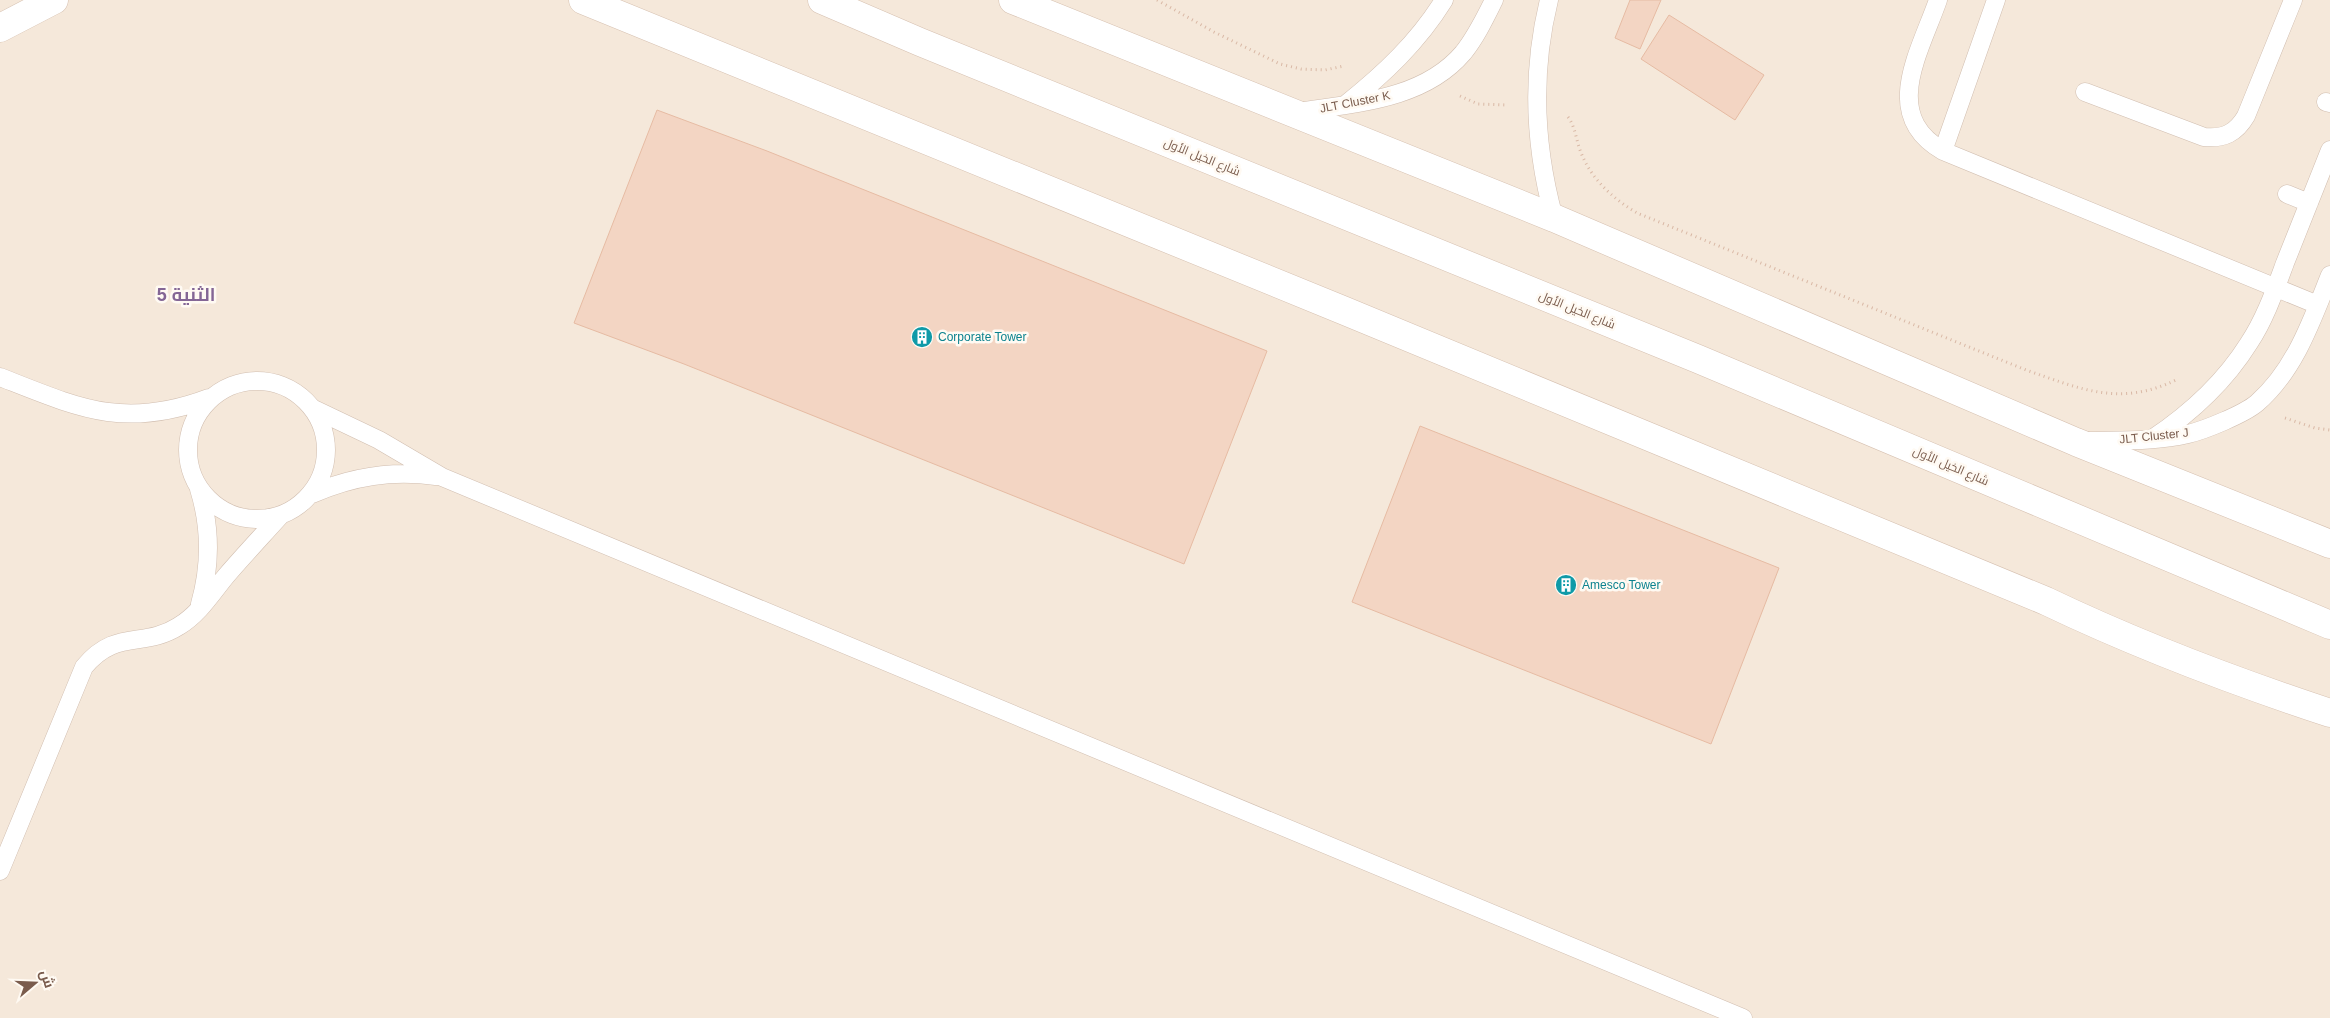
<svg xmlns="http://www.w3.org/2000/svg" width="2330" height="1018" viewBox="0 0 2330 1018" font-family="Helvetica,Cairo,sans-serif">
  <rect width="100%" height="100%" fill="#fdf6ec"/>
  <!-- residential -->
  <path fill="#f5e8da" d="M0 0H2330V1018H0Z"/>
  <!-- building -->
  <path fill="#f3d5c3" stroke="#e6bba3" d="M1630 0H1661L1640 49 1615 38Z
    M1669 15 1764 75 1735 120 1641 59Z
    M657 110 767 151 1267 351 1184 564 684 364 574 323Z
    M1420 426 1779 568 1711 744 1352 602Z"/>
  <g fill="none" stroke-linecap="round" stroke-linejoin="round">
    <!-- lane casing -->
    <g stroke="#d1beb0" stroke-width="19">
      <path id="lane" d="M1549 0C1531 73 1534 145 1554 218
        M1938 0C1920 52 1880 115 1943 151L2318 305
        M2085 92 2204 137C2224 139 2236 133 2246 116L2293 0
        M2326 102 2330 103
        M1345 105C1384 74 1418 42 1444 0
        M1297 112C1355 103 1423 100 1463 53 1476 37 1485 18 1494 0
        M1943 151 1996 0
        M2287 194 2309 203
        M0 377C79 408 124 430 209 398
        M188 450a69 69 0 1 1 138 0a69 69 0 1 1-138 0Z
        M314 409 379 440 442 477 1743 1018
        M2152 439C2191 413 2224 383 2249 343 2265 319 2275 290 2285 263 2300 225 2315 188 2330 150
        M2086 441C2119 440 2155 442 2188 434 2205 430 2244 414 2257 403 2295 370 2312 320 2330 275
        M199 489C211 528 211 565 200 604
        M312 494C353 476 392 470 436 476
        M0 871 84 667C116 628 143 649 179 626 199 614 212 593 226 576 244 555 262 536 280 516"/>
    </g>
    <!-- secondary casing -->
    <g stroke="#d6c0b0" stroke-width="29">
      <path id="secondary" d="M583 0 1345 311 2046 601C2138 645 2233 681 2330 713
        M822 0 920 42 1698 359 2330 625
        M1013 0 1554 218 2076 442 2330 544
        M0 28 54 0"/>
    </g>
    <!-- path -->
    <path stroke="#d9b8a5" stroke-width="3" stroke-dasharray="1 4" stroke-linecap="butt" d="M1157 0 1214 32 1280 64 1301 69 1325 70 1344 66
      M1460 96 1478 104 1507 105
      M1568 117C1575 126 1576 139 1580 150 1590 178 1612 198 1637 213L2026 370C2081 389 2119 407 2176 380
      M2285 418 2315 428 2330 430"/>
    <!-- lane -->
    <use href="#lane" stroke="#fff" stroke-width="18"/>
    <!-- secondary -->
    <use href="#secondary" stroke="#fff" stroke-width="28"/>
  </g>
  <!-- icons -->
  <defs>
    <g id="building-disc" transform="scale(1.125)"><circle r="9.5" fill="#0f9aa8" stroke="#fffaf3"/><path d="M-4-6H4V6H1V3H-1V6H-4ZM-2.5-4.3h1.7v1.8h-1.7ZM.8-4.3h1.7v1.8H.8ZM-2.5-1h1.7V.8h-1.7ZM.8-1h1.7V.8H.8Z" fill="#fff"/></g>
  </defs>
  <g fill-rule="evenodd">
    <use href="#building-disc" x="922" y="337"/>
    <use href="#building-disc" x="1566" y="585"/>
  </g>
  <g text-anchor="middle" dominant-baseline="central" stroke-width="5" stroke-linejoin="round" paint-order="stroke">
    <!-- street labels -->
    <g font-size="12" fill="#7a5c4d" stroke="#fffaf3">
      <text transform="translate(1355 102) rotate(-11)">JLT Cluster K</text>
      <text transform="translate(1202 157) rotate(22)">شارع الخيل الأول</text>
      <text transform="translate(1577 310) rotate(22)">شارع الخيل الأول</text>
      <text transform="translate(2154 436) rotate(-6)">JLT Cluster J</text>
      <text transform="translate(1951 466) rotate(23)">شارع الخيل الأول</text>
    </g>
    <!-- culture labels -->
    <g font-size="12" fill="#0d838f" stroke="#fffaf3" text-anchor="start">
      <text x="938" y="337">Corporate Tower</text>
      <text x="1582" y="585">Amesco Tower</text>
    </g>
    <!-- district labels -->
    <g font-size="18" font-weight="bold" fill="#846695" stroke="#fffaf3">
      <text x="186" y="295">الثنية 5</text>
    </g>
  </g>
  <!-- north arrow -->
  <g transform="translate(35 983) rotate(71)" stroke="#fffaf3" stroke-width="4" paint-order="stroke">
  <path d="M0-4L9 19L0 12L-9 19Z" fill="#7a5c4d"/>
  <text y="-8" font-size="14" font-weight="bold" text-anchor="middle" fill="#7a5c4d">ش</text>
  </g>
</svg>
